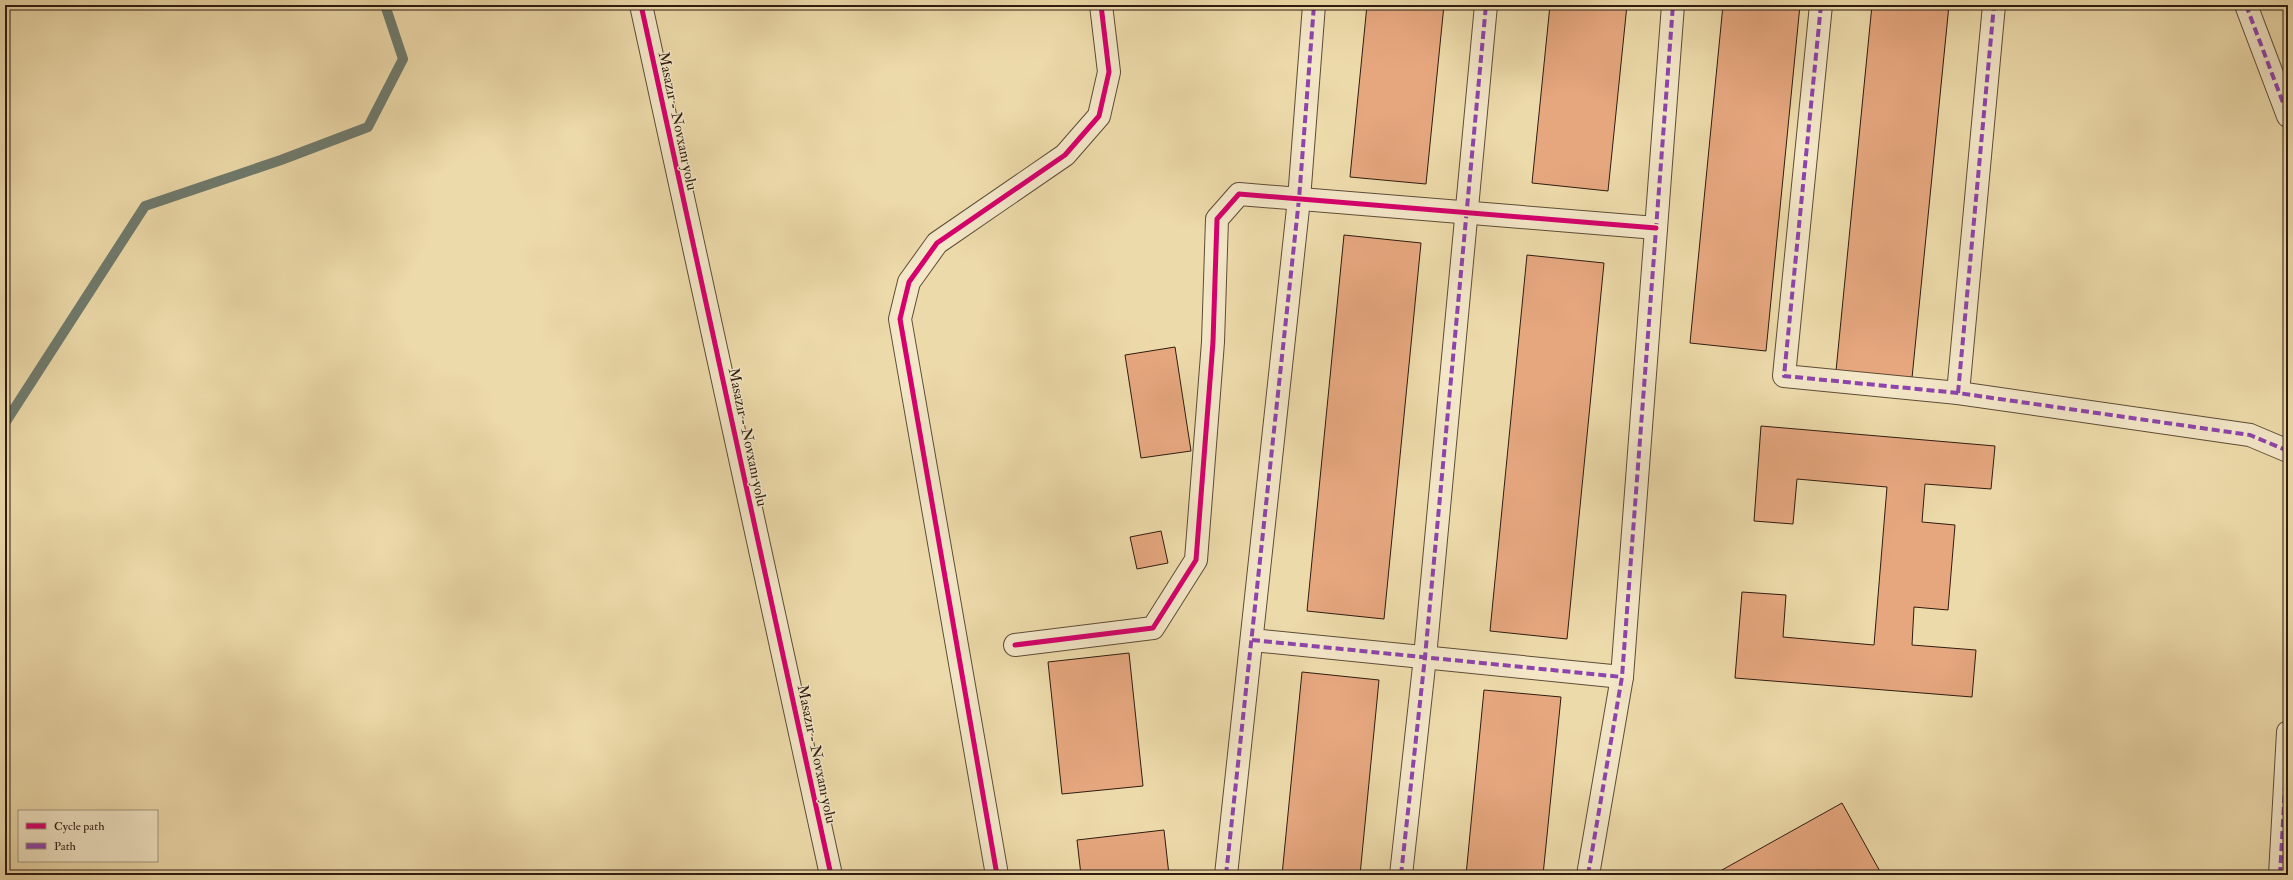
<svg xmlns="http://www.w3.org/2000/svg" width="2293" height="880" viewBox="0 0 2293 880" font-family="'IM FELL Double Pica',serif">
  <rect width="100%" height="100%" fill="#eddaaa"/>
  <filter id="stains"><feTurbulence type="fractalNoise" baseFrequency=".005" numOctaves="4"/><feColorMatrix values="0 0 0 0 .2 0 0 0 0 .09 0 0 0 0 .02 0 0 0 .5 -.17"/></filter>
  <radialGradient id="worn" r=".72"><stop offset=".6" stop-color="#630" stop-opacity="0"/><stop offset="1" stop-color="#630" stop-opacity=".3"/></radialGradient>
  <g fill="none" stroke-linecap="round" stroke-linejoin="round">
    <!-- stream -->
    <path stroke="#6f7b6e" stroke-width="10" d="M5 423 145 206 281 160 368 127 403 59 385 5"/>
  </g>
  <!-- building -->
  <g fill="#e6a77f" stroke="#2f1c10">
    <path d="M1367 5H1444L1426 184 1350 177Z"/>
    <path d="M1550 5H1627L1608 191 1532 183Z"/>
    <path d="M1723 5H1800L1766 351 1690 343Z"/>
    <path d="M1872 5H1949L1912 378 1836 371Z"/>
    <path d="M1344 235 1421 243 1384 619 1307 611Z"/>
    <path d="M1527 255 1604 263 1567 639 1490 631Z"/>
    <path d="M1175 347 1191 451 1141 458 1125 355Z"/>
    <path d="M1761 426 1995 446 1991 489 1925 484 1922 522 1955 525 1948 610 1914 607 1912 645 1976 650 1972 697 1735 678 1742 592 1786 595 1783 637 1874 645 1887 487 1797 479 1793 524 1754 521Z"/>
    <path d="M1161 531 1168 563 1137 569 1130 537Z"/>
    <path d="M1129 653 1143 786 1062 794 1048 662Z"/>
    <path d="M1302 672 1379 680 1360 875H1282Z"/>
    <path d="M1484 690 1561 697 1543 875H1466Z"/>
    <path d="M1842 803 1882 875H1713Z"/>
    <path d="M1164 830 1169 875H1081L1077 840Z"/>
  </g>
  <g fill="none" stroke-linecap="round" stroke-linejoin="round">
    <defs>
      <g id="minor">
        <path d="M641 5 831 875"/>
        <path d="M1821 5 1784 376 1958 393 2250 435 2288 451"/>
        <path d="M2246 5 2288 116"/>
        <path d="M1958 393 1994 5"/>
        <path d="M1252 640 1622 677"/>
        <path d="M1015 645 1153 628 1196 560 1213 342 1217 219 1239 194 1656 228"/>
        <path d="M997 875 900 319 909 282 937 243 1065 155 1099 116 1109 72 1101 5"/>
        <path d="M1226 875 1299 199 1314 5"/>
        <path d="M1401 875 1425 657 1486 5"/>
        <path d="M1588 875 1622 677 1673 5"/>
        <path d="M2280 875 2288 732"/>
      </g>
    </defs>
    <!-- minor casing -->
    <use href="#minor" stroke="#5e4c36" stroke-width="24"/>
    <!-- minor -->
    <use href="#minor" stroke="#f3e7c8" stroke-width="22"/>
    <!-- quiet -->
    <g stroke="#8e44ad" stroke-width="4" stroke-dasharray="8 4" stroke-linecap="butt">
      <path d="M1821 5 1784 376 1958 393 2250 435 2288 451"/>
      <path d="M2246 5 2288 116"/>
      <path d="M1958 393 1994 5"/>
      <path d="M1252 640 1622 677"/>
      <path d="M1226 875 1299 199 1314 5"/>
      <path d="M1401 875 1425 657 1486 5"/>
      <path d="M1588 875 1622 677 1673 5"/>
      <path d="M2280 875 2288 732"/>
    </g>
    <defs>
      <g id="cycleway">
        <path d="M641 5 831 875"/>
        <path d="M1015 645 1153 628 1196 560 1213 342 1217 219 1239 194 1656 228"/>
        <path d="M997 875 900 319 909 282 937 243 1065 155 1099 116 1109 72 1101 5"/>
      </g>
    </defs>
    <!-- cycleway casing -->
    <use href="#cycleway" stroke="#f3e7c8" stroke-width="8"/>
    <!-- cycleway -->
    <use href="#cycleway" stroke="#d6006c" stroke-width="5"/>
  </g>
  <g text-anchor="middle" stroke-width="3" stroke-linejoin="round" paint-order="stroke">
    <!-- street labels -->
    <g font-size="15" fill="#2f1c10" stroke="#f3e7c8">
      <text transform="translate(678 121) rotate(78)" y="5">Masazır - Novxanı yolu</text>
      <text transform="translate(748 437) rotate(78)" y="5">Masazır - Novxanı yolu</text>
      <text transform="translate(817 754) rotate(78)" y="5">Masazır - Novxanı yolu</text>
    </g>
  </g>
  <!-- margin -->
  <rect width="2293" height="880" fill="none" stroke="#eddaaa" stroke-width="20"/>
  <rect x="6" y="6" width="2281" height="868" fill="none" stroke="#2f1c10" stroke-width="2"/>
  <rect x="10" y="10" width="2273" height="860" fill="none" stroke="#2f1c10"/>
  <!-- legend -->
  <rect x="18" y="810" width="140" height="52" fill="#f3e7c8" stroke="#a5967e"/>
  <rect x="26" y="823" width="20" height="6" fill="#d6006c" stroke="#a5967e"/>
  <text x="54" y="830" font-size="12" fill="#2f1c10">Cycle path</text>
  <rect x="26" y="843" width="20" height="6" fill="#8e44ad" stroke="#a5967e"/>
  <text x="54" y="850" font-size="12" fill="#2f1c10">Path</text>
  <rect width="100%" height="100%" filter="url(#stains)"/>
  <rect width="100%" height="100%" fill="url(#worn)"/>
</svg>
